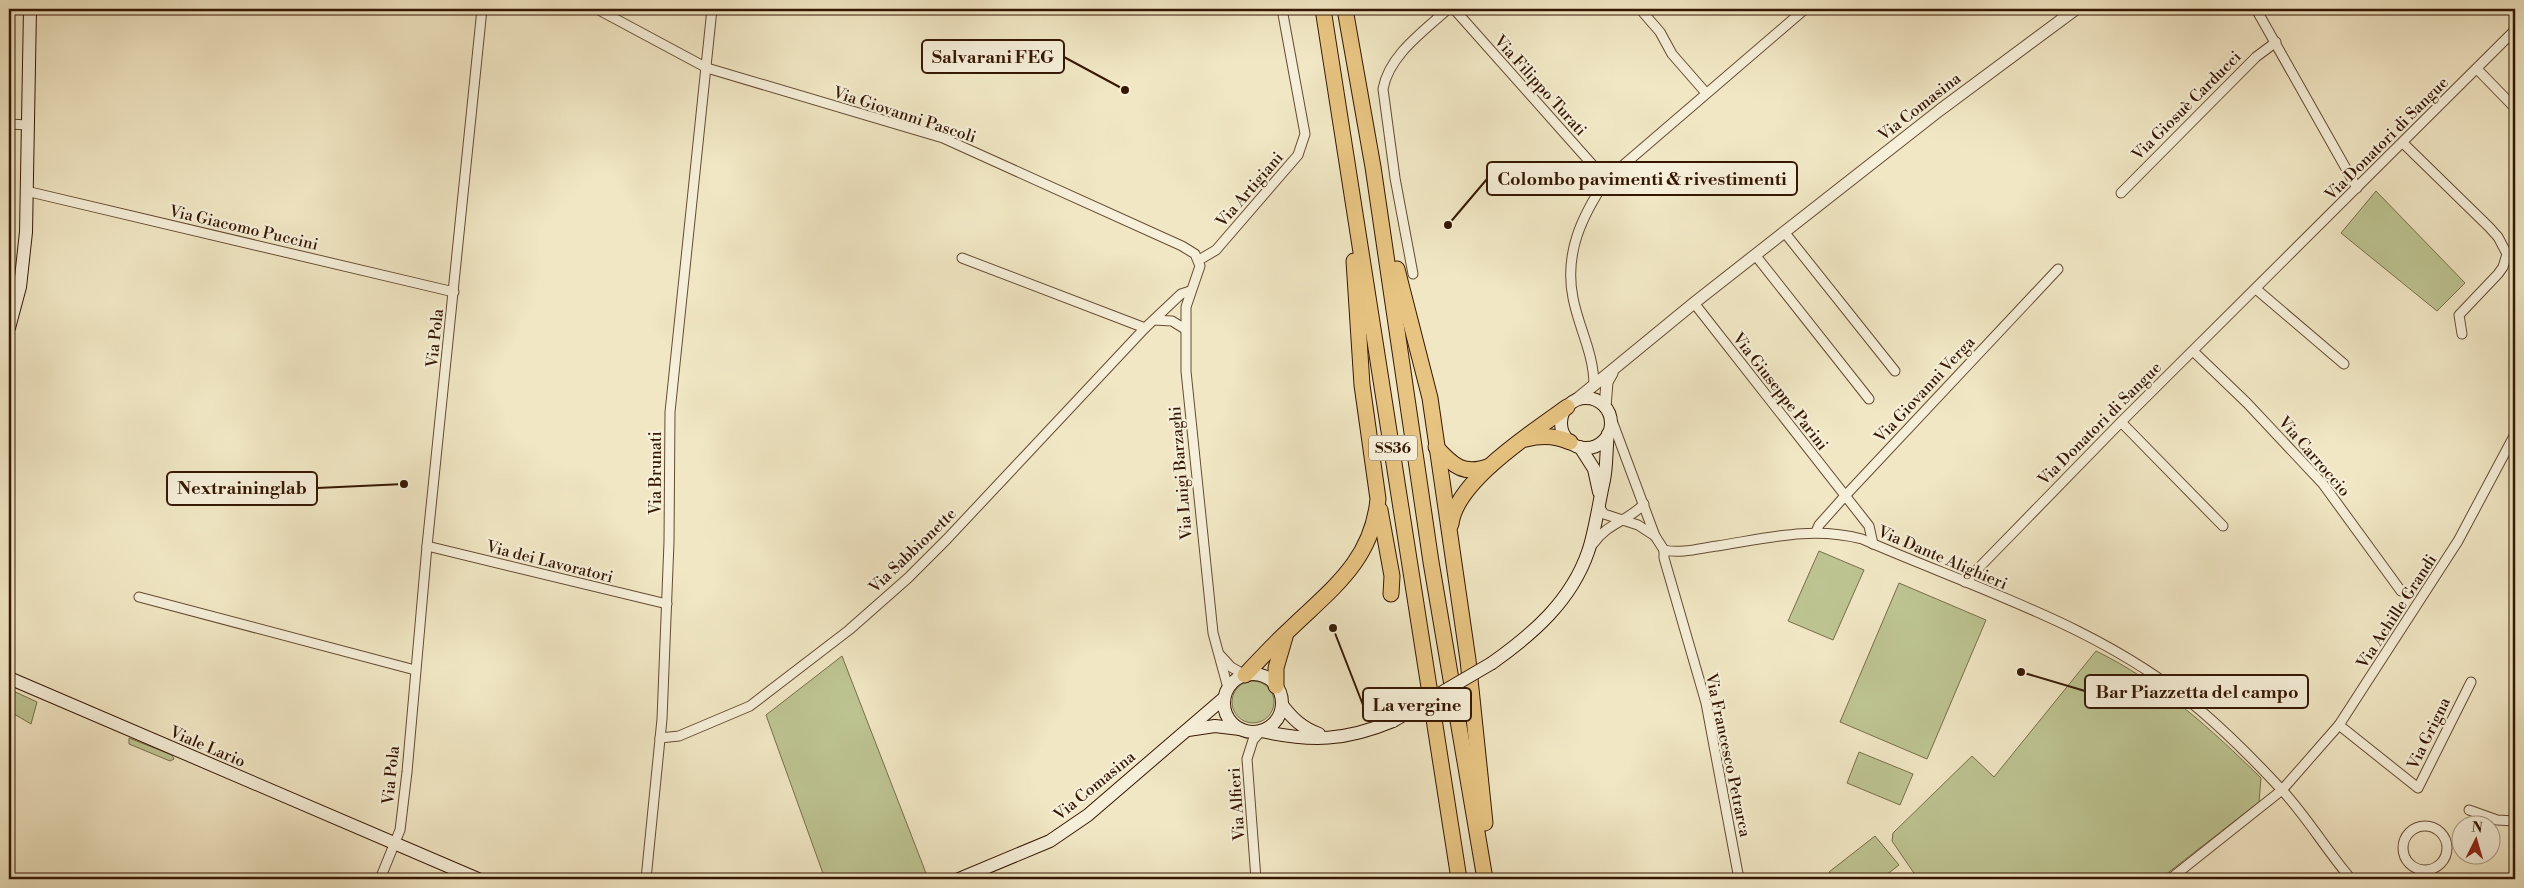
<svg xmlns="http://www.w3.org/2000/svg" width="2524" height="888" viewBox="0 0 2524 888" font-family="'Libre Bodoni',serif">
  <rect width="100%" height="100%" fill="#f1e7c4"/>
  <filter id="stains"><feTurbulence type="fractalNoise" baseFrequency=".004" numOctaves="4"/><feColorMatrix values="0 0 0 0 .2 0 0 0 0 .09 0 0 0 0 .02 0 0 0 .5 -.17"/></filter>
  <radialGradient id="worn" r=".72"><stop offset=".6" stop-color="#630" stop-opacity="0"/><stop offset="1" stop-color="#630" stop-opacity=".3"/></radialGradient>
  <!-- green -->
  <g fill="#bdc492" stroke="#796e4a">
    <path d="M2376 191 2465 283 2437 311 2341 233Z"/>
    <path d="M1819 551 1864 570 1833 640 1788 621Z"/>
    <path d="M1899 583 1986 620 1927 759 1840 722Z"/>
    <path d="M2096 651C2160 682 2211 729 2261 778L2259 802 2160 879H1918L1892 841 1893 833 1972 756 1994 777Z"/>
    <path d="M842 656 924 868 928 879H825L766 715Z"/>
    <circle cx="1253" cy="702" r="21"/>
    <path d="M9 689 37 702 31 724 9 711Z"/>
    <path d="M129 738 172 755 174 759 170 761 129 744Z"/>
    <path d="M1859 752 1913 774 1900 805 1847 783Z"/>
    <path d="M1875 836 1899 865 1881 879H1834L1829 872Z"/>
  </g>
  <g fill="none" stroke-linecap="round" stroke-linejoin="round">
    <defs>
      <g id="minor">
        <path d="M597 9 707 68 943 138 1182 246 1195 254 1200 266 1186 307V371L1213 633 1228 688"/>
        <path d="M1454 9 1606 180"/>
        <path d="M1640 9 1660 32 1672 54 1706 93"/>
        <path d="M2256 9 2357 188"/>
        <path d="M2477 69 2515 108"/>
        <path d="M9 124 28 125"/>
        <path d="M2403 143 2489 227 2498 237 2507 254 2503 267 2498 274 2459 315 2462 334"/>
        <path d="M26 191 454 292"/>
        <path d="M2121 193 2256 57 2276 42"/>
        <path d="M1785 233 1895 371"/>
        <path d="M1756 256 1869 399"/>
        <path d="M962 258 1145 328"/>
        <path d="M1199 260 1216 250 1298 155 1305 134 1282 9"/>
        <path d="M1413 274 1395 178 1383 89C1389 55 1424 31 1448 9"/>
        <path d="M2256 289 2344 364"/>
        <path d="M1694 303 1869 526 1873 544"/>
        <path d="M1154 320 1172 321 1185 329"/>
        <path d="M2193 351 2247 403 2323 484 2401 591"/>
        <path d="M1594 386C1594 353 1579 329 1573 298 1564 253 1582 216 1606 180L1805 9"/>
        <path d="M1611 418 1655 536 1664 550C1681 554 1701 548 1717 546 1768 538 1812 526 1862 539 1976 589 2104 627 2200 710 2228 734 2256 762 2281 789 2307 817 2327 851 2351 879"/>
        <path d="M2121 422 2223 526"/>
        <path d="M1598 505 1604 514 1638 525 1655 536"/>
        <path d="M1816 532 1819 525 1844 497 2058 269"/>
        <path d="M1593 544C1607 523 1627 522 1644 504"/>
        <path d="M427 546 667 604"/>
        <path d="M1664 550V558L1706 703 1739 879"/>
        <path d="M1965 582 2121 422 2515 30"/>
        <path d="M139 597 415 670"/>
        <path d="M1220 655 1231 667 1245 675"/>
        <path d="M2339 725 2418 788 2471 682"/>
        <path d="M660 738 679 736 750 706 849 630 908 578 947 539 1145 328 1181 294 1190 291"/>
        <path d="M2469 810 2497 820 2515 821"/>
        <circle cx="2425" cy="848" r="22"/>
        <path d="M380 879 400 830 407 772 427 546 482 9"/>
        <path d="M646 879 662 719 669 542 670 412 712 9"/>
        <path d="M1256 879 1247 759 1253 740 1261 731"/>
        <path d="M2170 879 2282 790 2339 725 2458 541 2515 434"/>
      </g>
      <g id="tertiary">
        <path d="M1577 399 1694 303 1940 110 2076 9"/>
        <path d="M1605 407 1607 382 1612 373"/>
      </g>
      <g id="secondary">
        <path d="M9 328 20 287 26 232 30 9"/>
        <circle cx="1586" cy="423" r="25"/>
        <path d="M1580 447 1594 469 1599 492"/>
        <path d="M1492 663C1533 634 1571 601 1588 552 1595 532 1599 502 1604 480 1607 465 1606 449 1608 434"/>
        <circle cx="1253" cy="703" r="29"/>
        <path d="M9 678 478 879"/>
        <path d="M1282 705C1293 719 1302 728 1319 734"/>
        <path d="M1188 730 1215 726 1240 729"/>
        <path d="M1261 731C1312 742 1345 741 1393 721"/>
        <path d="M959 879 1050 841 1088 815 1224 698"/>
      </g>
      <g id="trunk">
        <path d="M1323 9 1459 879"/>
        <path d="M1345 9 1373 167 1431 562 1485 879"/>
        <path d="M1397 269 1430 398 1468 660 1485 823"/>
        <path d="M1526 439C1541 435 1555 435 1570 442"/>
        <path d="M1436 447C1453 466 1464 476 1490 466"/>
        <path d="M1380 510 1392 576 1391 594"/>
        <path d="M1451 524C1456 481 1533 432 1567 407"/>
        <path d="M1245 675C1259 660 1273 645 1288 631 1330 590 1372 562 1378 499L1362 385 1354 261"/>
        <path d="M1276 686V668L1285 637"/>
      </g>
    </defs>
    <!-- minor casing -->
    <use href="#minor" stroke="#644b32" stroke-width="11"/>
    <!-- tertiary casing -->
    <use href="#tertiary" stroke="#644b32" stroke-width="13"/>
    <!-- secondary casing -->
    <use href="#secondary" stroke="#351702" stroke-width="14"/>
    <!-- trunk casing -->
    <use href="#trunk" stroke="#351702" stroke-width="17"/>
    <!-- minor -->
    <use href="#minor" stroke="#f6efd9" stroke-width="9"/>
    <!-- tertiary -->
    <use href="#tertiary" stroke="#f6efd9" stroke-width="11"/>
    <!-- secondary -->
    <use href="#secondary" stroke="#f6efd9" stroke-width="12"/>
    <!-- trunk -->
    <use href="#trunk" stroke="#e8c482" stroke-width="15"/>
    <defs>
      <path id="secondary-bridge" d="M1393 721 1492 663"/>
    </defs>
    <!-- secondary-bridge casing -->
    <use href="#secondary-bridge" stroke="#351702" stroke-width="14" stroke-linecap="butt"/>
    <!-- secondary-bridge -->
    <use href="#secondary-bridge" stroke="#f6efd9" stroke-width="12"/>
  </g>
  <g text-anchor="middle" stroke-width="4.5" stroke-linejoin="round" paint-order="stroke">
    <!-- shield labels -->
    <rect fill="#f6efd9" stroke="#6f5842" stroke-width="1" x="1369" y="435.5" width="48" height="25" rx="4"/>
    <g font-size="15" font-weight="bold" fill="#351702">
      <text x="1393" y="453">SS36</text>
    </g>
    <!-- street labels -->
    <g font-size="16" fill="#351702" stroke="#f6efd9">
      <text transform="translate(1541 85) rotate(48)" y="6">Via Filippo Turati</text>
      <text transform="translate(2186 105) rotate(-45)" y="6">Via Giosuè Carducci</text>
      <text transform="translate(1919 106) rotate(-38)" y="6">Via Comasina</text>
      <text transform="translate(905 114) rotate(18)" y="6">Via Giovanni Pascoli</text>
      <text transform="translate(2386 138) rotate(-45)" y="6">Via Donatori di Sangue</text>
      <text transform="translate(1249 189) rotate(-49)" y="6">Via Artigiani</text>
      <text transform="translate(244 227) rotate(13)" y="6">Via Giacomo Puccini</text>
      <text transform="translate(434 338) rotate(-84)" y="6">Via Pola</text>
      <text transform="translate(1924 389) rotate(-47)" y="6">Via Giovanni Verga</text>
      <text transform="translate(1781 391) rotate(52)" y="6">Via Giuseppe Parini</text>
      <text transform="translate(2099 423) rotate(-45)" y="6">Via Donatori di Sangue</text>
      <text transform="translate(2315 456) rotate(49)" y="6">Via Carroccio</text>
      <text transform="translate(655 473) rotate(-90)" y="6">Via Brunati</text>
      <text transform="translate(1180 473) rotate(-95)" y="6">Via Luigi Barzaghi</text>
      <text transform="translate(912 550) rotate(-44)" y="6">Via Sabbionette</text>
      <text transform="translate(1943 557) rotate(23)" y="6">Via Dante Alighieri</text>
      <text transform="translate(550 561) rotate(14)" y="6">Via dei Lavoratori</text>
      <text transform="translate(2396 611) rotate(-57)" y="6">Via Achille Grandi</text>
      <text transform="translate(2428 733) rotate(-64)" y="6">Via Grigna</text>
      <text transform="translate(208 746) rotate(23)" y="6">Viale Lario</text>
      <text transform="translate(1729 755) rotate(78)" y="6">Via Francesco Petrarca</text>
      <text transform="translate(390 775) rotate(-84)" y="6">Via Pola</text>
      <text transform="translate(1094 785) rotate(-39)" y="6">Via Comasina</text>
      <text transform="translate(1236 804) rotate(-94)" y="6">Via Alfieri</text>
    </g>
  </g>
  <!-- callouts -->
  <path fill="none" stroke="#351702" stroke-width="2" d="M1125 90L1064 57M1448 225L1487 179M404 484L317 488M2021 672L2085 691M1333 628L1363 705"/>
  <g fill="#351702" stroke="#f6efd9" stroke-width="2">
    <circle cx="1125" cy="90" r="5"/>
    <circle cx="1448" cy="225" r="5"/>
    <circle cx="404" cy="484" r="5"/>
    <circle cx="2021" cy="672" r="5"/>
    <circle cx="1333" cy="628" r="5"/>
  </g>
  <g fill="#f6efd9" stroke="#351702" stroke-width="2">
    <rect x="922" y="40" width="142" height="33" rx="5"/>
    <rect x="1487" y="162" width="310" height="33" rx="5"/>
    <rect x="167" y="472" width="150" height="33" rx="5"/>
    <rect x="2085" y="675" width="223" height="33" rx="5"/>
    <rect x="1363" y="688" width="108" height="33" rx="5"/>
  </g>
  <g font-size="18" text-anchor="middle" font-weight="bold" fill="#351702">
    <text x="993" y="63">Salvarani FEG</text>
    <text x="1642" y="185">Colombo pavimenti &amp; rivestimenti</text>
    <text x="242" y="494">Nextraininglab</text>
    <text x="2197" y="698">Bar Piazzetta del campo</text>
    <text x="1417" y="711">La vergine</text>
  </g>
  <!-- margin -->
  <rect width="2524" height="888" fill="none" stroke="#f1e7c4" stroke-width="30"/>
  <rect x="10" y="10" width="2504" height="868" fill="none" stroke="#351702" stroke-width="2.5"/>
  <rect x="15" y="15" width="2494" height="858" fill="none" stroke="#351702"/>
  <!-- north arrow -->
  <g transform="translate(2476 840) rotate(5)"><circle r="24" fill="#f6efd9" stroke="#a99983"/>
  <path d="M0-4L9 19L0 12L-9 19Z" fill="#8f2418"/>
  <text y="-8" font-size="14" font-weight="bold" text-anchor="middle" fill="#351702">N</text>
  </g>
  <rect width="100%" height="100%" filter="url(#stains)"/>
  <rect width="100%" height="100%" fill="url(#worn)"/>
</svg>
